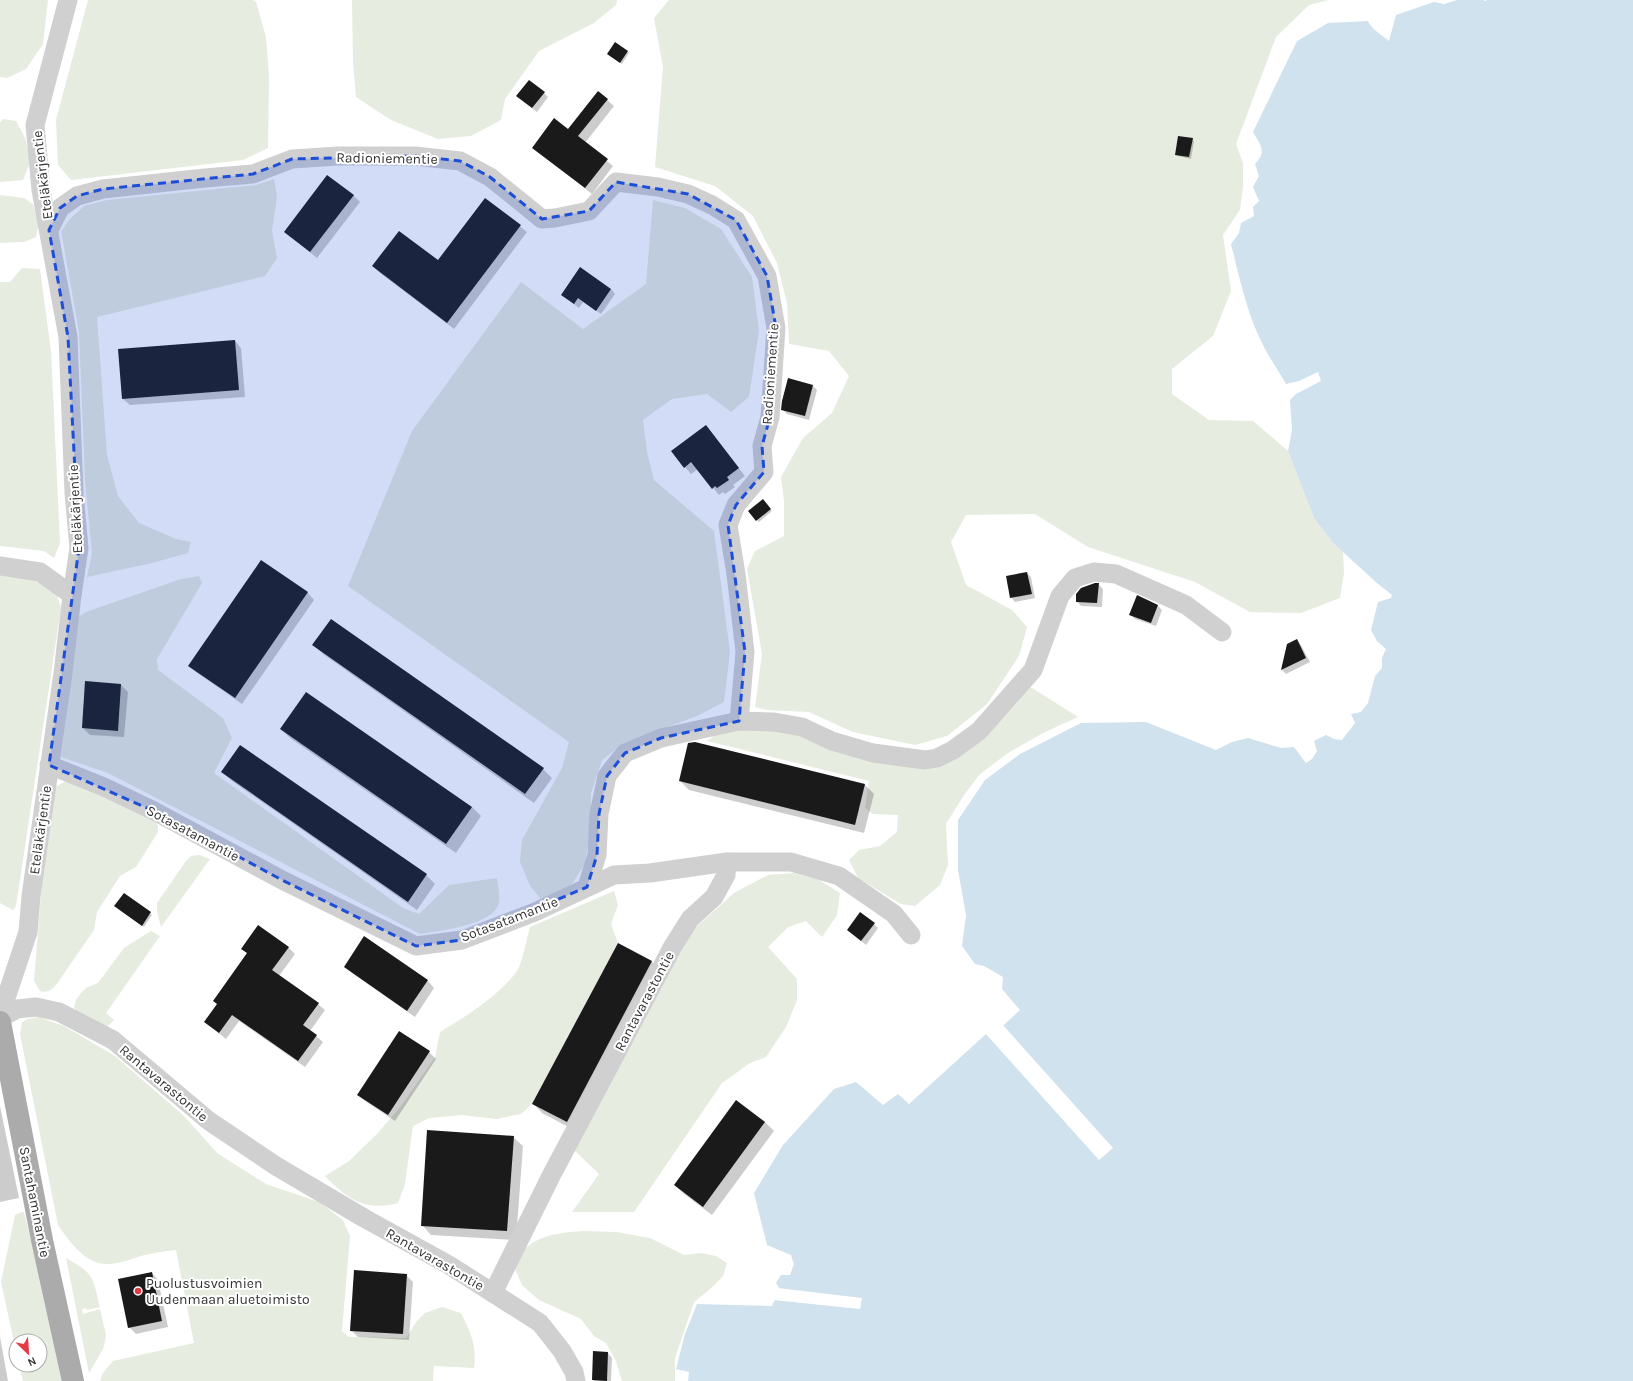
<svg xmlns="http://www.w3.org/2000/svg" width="1633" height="1381" viewBox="0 0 1633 1381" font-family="Karla,sans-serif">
  <rect width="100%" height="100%" fill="#fff"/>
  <!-- green -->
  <g fill="#e6ecdf">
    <path d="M0 0H48L43 44 26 69 7 78 0 77Z"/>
    <path d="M88 0H253L256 2 266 37 269 77 268 148 243 160 71 180 58 165 56 120Z"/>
    <path d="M352 0H617L616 5 594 23 539 51 505 99 501 120 471 136 438 139 391 120 356 97 353 62Z"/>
    <path d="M669 0H1329L1309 5 1276 37 1236 144 1243 163V187L1240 210 1223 235 1231 291 1213 336 1172 369V394L1209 420 1253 421 1288 451 1314 518 1333 543 1343 552 1344 573 1340 598 1301 613 1250 612 1195 582 1088 547 1035 514 966 515 951 542 966 585 1012 610 1027 627 1019 656 987 704 947 736 915 745 853 732 809 712 767 710 755 707 762 654 747 569 755 551 784 536V501L781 477 803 438 832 413 849 376 829 351 789 344 787 303 777 263 753 216 715 186 655 167 663 67 654 18Z"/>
    <path d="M3 119 16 121 25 138 31 160 23 180 0 182V123Z"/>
    <path d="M274 179 277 197 272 231 277 258 265 276 97 317 107 455 118 496 139 523 176 539 191 542 188 553 152 563 87 577 92 553 85 480 79 332 61 231 70 219 84 206 107 200 256 185Z"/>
    <path d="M0 195 24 198 33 204 39 223 36 237 24 242 0 243Z"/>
    <path d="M653 200 685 208 721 229 752 277 759 331 749 397 731 412 707 394 672 399 643 420 647 452 654 480 714 531 730 652 724 702 697 716 624 743 602 760 591 793V823L585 864 572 884 559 893 541 899 530 886 520 862 522 840 562 768 569 742 348 586 412 431 521 282 583 329 646 284Z"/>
    <path d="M22 268 40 269 51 351 60 543 54 558 44 551 0 546V282H10Z"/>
    <path d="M0 575 33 580 42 584 57 595 61 608 16 906 13 910 0 903Z"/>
    <path d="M199 576 202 583 157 659 158 670 223 718 232 738 214 773 403 908 419 914 449 885 497 878C498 885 500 895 499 902 496 925 438 931 420 934L108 773 61 757 78 617 86 612 181 579Z"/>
    <path d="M1029 686 1078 717 1043 733 1008 753 980 774 964 795 946 824 948 865 940 885 915 906 901 904 858 878 849 860 859 850 880 846 897 832 898 815 873 814 865 808 869 781 707 741 718 733 751 727 787 730 881 762 983 739 1016 704Z"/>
    <path d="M66 781 78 785 154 820 158 826V832L136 867 120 876 97 912 94 930 56 985C51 991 47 993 40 991L34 981 45 844 54 788Z"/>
    <path d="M199 855 210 859 161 927 157 911V903L186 861 191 856Z"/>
    <path d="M794 873 819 880 840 893 837 915 822 937 806 921 788 927 768 947 797 979V1000L786 1027 766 1057 750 1063 722 1083 634 1212H572L599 1174 574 1150 671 967 694 929 734 893 768 875Z"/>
    <path d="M614 891 618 905 611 924 618 943 532 1104 521 1114 496 1119 462 1115 429 1118 413 1126 405 1184 398 1203C366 1212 347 1199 325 1176L349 1161 377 1134 402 1105 435 1057 440 1032C465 1017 500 995 517 971 522 965 527 937 530 927Z"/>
    <path d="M151 931 160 936 106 1013 114 1020 107 1027 76 1012 74 1007 76 1000 81 993 86 988 98 983 124 948Z"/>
    <path d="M38 1017 64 1026 115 1056 184 1116 217 1153 266 1184 319 1202 343 1220 350 1236 342 1331 349 1337 406 1338 417 1321 425 1313 442 1307 461 1313C471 1333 477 1346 474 1368L434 1366 433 1381H100L102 1374 113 1361 194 1343 176 1250C167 1251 157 1252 149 1254 135 1257 121 1264 107 1264 85 1264 69 1241 58 1225L20 1034 22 1022 28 1019Z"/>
    <path d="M22 1212H24L65 1381H23L19 1365H40V1341H16V1351L1 1282 15 1215Z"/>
    <path d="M585 1231 616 1232 650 1238 684 1255 701 1253 716 1256 727 1263 723 1276 709 1290 694 1302 675 1358V1381H622L616 1361 606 1343 594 1336 581 1319 539 1300 522 1285 515 1269C518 1263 520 1253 525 1249 540 1234 565 1232 585 1231Z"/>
    <path d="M66 1258C95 1275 92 1275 100 1307L87 1310 86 1308 82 1309 83 1314 100 1309 106 1335 105 1341 103 1349 89 1373Z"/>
  </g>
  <!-- water -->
  <path fill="#cfe2ee" d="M1457 0H1484V1L1488 0H1633V1381H688L689 1372 676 1369 685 1334 697 1304 772 1306 780 1289 776 1283 781 1275H790L794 1264 791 1255 767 1245 754 1193 783 1145 834 1089 856 1082 883 1105 898 1094 909 1104 986 1034 990 1038 1020 1010 1002 989 1003 977 984 966 975 964 962 946 966 915 958 870V820L985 780 1020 754 1081 723 1146 722 1216 750 1232 742 1248 738 1281 748 1294 747 1306 763 1312 759 1317 751 1314 741 1326 735 1334 739 1342 740 1355 723 1351 714 1361 712 1368 703 1375 676 1382 668V658L1386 649 1377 641 1371 630 1378 602 1391 598 1392 595 1377 583 1333 543 1314 518 1288 451 1292 430 1290 400 1296 394 1321 381 1318 372 1299 381 1286 384C1279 371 1270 359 1264 347 1247 315 1240 279 1231 244L1239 233 1241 223 1254 216 1253 207 1259 201 1253 187 1259 176 1255 164C1267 151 1261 146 1253 132L1297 41 1328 23 1368 21C1372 30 1381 34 1389 41L1396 15 1434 2 1444 4Z"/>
  <!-- pier -->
  <g fill="#fff">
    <path d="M1002 1024 1113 1148 1099 1160 984 1032H987L990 1035Z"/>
    <path d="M778 1288 862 1298 860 1309 773 1300Z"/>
  </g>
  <!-- shadow -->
  <g fill="#0003">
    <path d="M628 52 629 53 622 64 610 56Z"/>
    <path d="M598 92 614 106 585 143 613 166 592 194 533 148 568 130Z"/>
    <path d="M544 93 548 97 537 112 522 100Z"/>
    <path d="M1192 139 1194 141 1191 159 1178 156 1176 154Z"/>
    <path d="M353 195 360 202 317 258 285 232Z"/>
    <path d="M485 199 527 232 454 329 380 273 373 266 438 262Z"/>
    <path d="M611 289 615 294 601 314 583 302 579 308 562 295Z"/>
    <path d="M235 341 241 348 245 397 130 405 123 399Z"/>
    <path d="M813 386 817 390 809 420 787 414 783 410Z"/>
    <path d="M706 426 745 476 733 485 735 487 725 494 723 492 719 495 698 469 691 474 685 467Z"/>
    <path d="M765 502 772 511 759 522 757 520Z"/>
    <path d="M261 561 308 593 314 600 242 704 196 672 189 666Z"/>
    <path d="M1027 573 1031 577 1035 598 1015 602 1011 597Z"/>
    <path d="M1098 584 1103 589 1102 607 1081 606 1077 601Z"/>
    <path d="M1158 606 1162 610 1156 626 1135 619 1131 615Z"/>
    <path d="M1297 640 1301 645 1310 662 1286 674 1282 670 1287 645Z"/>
    <path d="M314 645 543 769 552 778 534 803 323 654Z"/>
    <path d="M121 685 128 692 124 737 90 735 83 728Z"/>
    <path d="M281 729 472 807 481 816 456 853 290 738Z"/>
    <path d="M222 772 426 875 435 884 417 910 232 781Z"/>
    <path d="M680 781 865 785 874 794 864 833 689 790Z"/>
    <path d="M124 894 152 915 144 927 117 908Z"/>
    <path d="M874 924 878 928 866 945 848 930Z"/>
    <path d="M365 938 428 981 434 988 415 1017 352 973 345 967Z"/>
    <path d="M618 944 652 962 661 971 576 1131 542 1113 533 1103Z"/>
    <path d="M288 947 295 954 279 976 318 1004 325 1010 310 1031 323 1042 305 1067 239 1021 226 1039 205 1022 218 1004 248 954 243 949Z"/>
    <path d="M429 1052 436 1059 395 1121 365 1101 358 1095Z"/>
    <path d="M736 1101 765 1122 774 1131 712 1215 684 1194 675 1185Z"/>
    <path d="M0 1106 19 1198 0 1202Z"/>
    <path d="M513 1137 523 1146 516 1240 431 1235 422 1225Z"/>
    <path d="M152 1273 158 1280 168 1327 136 1334 129 1327Z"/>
    <path d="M406 1275 413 1282 409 1340 358 1337 351 1330Z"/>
    <path d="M0 1337 8 1381H0Z"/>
    <path d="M608 1353 612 1358 611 1381H594L593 1379Z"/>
  </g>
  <!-- building -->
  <g fill="#1a1a1a">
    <path d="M615 42 628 51 620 63 607 54Z"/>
    <path d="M529 80 545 92 532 108 516 96Z"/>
    <path d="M598 91 608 99 578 136 608 159 585 188 532 148 554 118 568 129Z"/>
    <path d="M1178 136 1193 138 1189 157 1175 155Z"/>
    <path d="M327 175 354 195 310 252 284 232Z"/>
    <path d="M485 198 521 225 447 323 372 266 399 231 438 260Z"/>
    <path d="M580 267 611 289 596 311 578 298 574 304 561 295Z"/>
    <path d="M235 340 239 390 122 399 118 349Z"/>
    <path d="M788 378 813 385 805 416 781 410 782 401Z"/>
    <path d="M706 425 739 468 727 477 729 480 717 488 715 486 712 489 691 462 684 468 671 451Z"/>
    <path d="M763 499 771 509 756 521 748 511Z"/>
    <path d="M261 560 308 592 235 698 188 666Z"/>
    <path d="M1027 572 1032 594 1010 598 1006 576Z"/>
    <path d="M1095 583H1099L1097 603 1076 602V594L1081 588Z"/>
    <path d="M1137 595 1158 605 1151 623 1129 615Z"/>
    <path d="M331 619 544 768 525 794 312 645Z"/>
    <path d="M1297 639 1306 658 1281 670 1287 644Z"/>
    <path d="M85 681 121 684 118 731 82 728Z"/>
    <path d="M306 692 472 807 446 844 280 729Z"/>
    <path d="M695 742 865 784 855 825 679 781 688 743Z"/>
    <path d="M240 745 427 874 408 902 221 772Z"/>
    <path d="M124 893 151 912 142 926 114 906Z"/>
    <path d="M860 912 875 923 861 941 847 930Z"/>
    <path d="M258 925 289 947 272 970 319 1003 303 1025 317 1035 298 1061 232 1015 219 1033 204 1022 217 1004 213 1001 247 953 241 949Z"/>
    <path d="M364 936 428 980 407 1011 344 967Z"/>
    <path d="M618 943 652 961 567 1122 532 1104Z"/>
    <path d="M399 1031 430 1051 388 1115 357 1095Z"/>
    <path d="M736 1100 765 1122 703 1207 674 1185Z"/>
    <path d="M427 1130 514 1136 507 1231 421 1226Z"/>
    <path d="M354 1270 407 1274 403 1334 350 1331Z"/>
    <path d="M152 1272 162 1321 128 1328 118 1279Z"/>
    <path d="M593 1351 608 1352 607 1381 592 1380Z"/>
  </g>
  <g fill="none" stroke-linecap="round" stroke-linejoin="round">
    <!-- minor -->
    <g stroke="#d0d0d0" stroke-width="19">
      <path d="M49 230 60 208 77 196 103 189 205 178 253 174 292 159 338 156H415L460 161 490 177 542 219 555 218 589 211 616 182 658 187 688 194 712 205 736 220 767 276 776 328 770 417 762 446 764 472 736 505 728 525 736 574 745 652 739 721"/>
      <path d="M0 566 40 572 72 595"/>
      <path d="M49 765 104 787 154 811 282 880 416 946 462 940 535 912 614 875 650 873 727 862H791L839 876 894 914 911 935"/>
      <path d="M587 887 597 855 599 814 607 776 625 753 661 738 739 721 774 722 802 727 832 741 873 753 925 760 937 758 953 750 979 731 1033 670 1060 596 1075 578 1094 572 1116 574 1186 605 1222 632"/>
      <path d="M0 1016 28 932 31 896 63 673 72 595 79 548 74 493 68 337 41 190 35 125 68 0"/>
      <path d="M0 1018 17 1009 36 1007 59 1012 113 1040 209 1121 276 1166 364 1218 449 1265 540 1323 562 1351 574 1372 576 1381"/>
      <path d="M493 1293 552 1174 673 946 690 919 714 897 726 875 727 862"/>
    </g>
    <!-- major -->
    <path stroke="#ababab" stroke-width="22" d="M0 1022 42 1240 73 1381"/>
  </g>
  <!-- marked area -->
  <path fill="#1d4ed8" fill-opacity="0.2" stroke="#1d4ed8" stroke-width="3" stroke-dasharray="8 5" stroke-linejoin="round" d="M415 156 460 161 490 177 542 219 589 211 616 182 688 194 736 220 767 276 776 328 770 417 762 446 764 472 736 505 728 525 745 652 739 721 661 738 625 753 607 776 599 814 597 855 587 887 462 940 416 946 282 880 154 811 49 765 79 548 68 337 49 230 60 208 77 196 103 189 253 174 292 159Z"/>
  <!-- markers -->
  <circle fill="#e63946" stroke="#fff" stroke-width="1.5" cx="138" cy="1291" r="4"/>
  <g text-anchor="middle" stroke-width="4" stroke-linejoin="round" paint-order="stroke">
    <!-- street labels -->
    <g font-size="14" fill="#333" stroke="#fff">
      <text transform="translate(387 158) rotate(1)" y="5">Radioniementie</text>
      <text transform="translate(42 175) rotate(-97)" y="5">Eteläkärjentie</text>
      <text transform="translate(770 374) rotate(-86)" y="5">Radioniementie</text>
      <text transform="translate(75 509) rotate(-93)" y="5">Eteläkärjentie</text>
      <text transform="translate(40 830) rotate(-82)" y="5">Eteläkärjentie</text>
      <text transform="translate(193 833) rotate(28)" y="5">Sotasatamantie</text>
      <text transform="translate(509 919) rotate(-21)" y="5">Sotasatamantie</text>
      <text transform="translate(644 1001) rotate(-62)" y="5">Rantavarastontie</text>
      <text transform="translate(164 1083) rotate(40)" y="5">Rantavarastontie</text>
      <text transform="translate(35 1202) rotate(79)" y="5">Santahaminantie</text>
      <text transform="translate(435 1259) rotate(30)" y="5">Rantavarastontie</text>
    </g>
    <!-- poi labels -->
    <g font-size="14" fill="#333" stroke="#fff" text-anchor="start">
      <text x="146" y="1288">Puolustusvoimien<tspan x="146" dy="16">Uudenmaan aluetoimisto</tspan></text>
    </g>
  </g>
  <!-- north arrow -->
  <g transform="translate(28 1353) rotate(155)"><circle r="19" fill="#ffffff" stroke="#adadad"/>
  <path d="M0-3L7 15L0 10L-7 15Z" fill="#e63946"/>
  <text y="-6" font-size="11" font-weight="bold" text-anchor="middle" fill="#333333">N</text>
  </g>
</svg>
